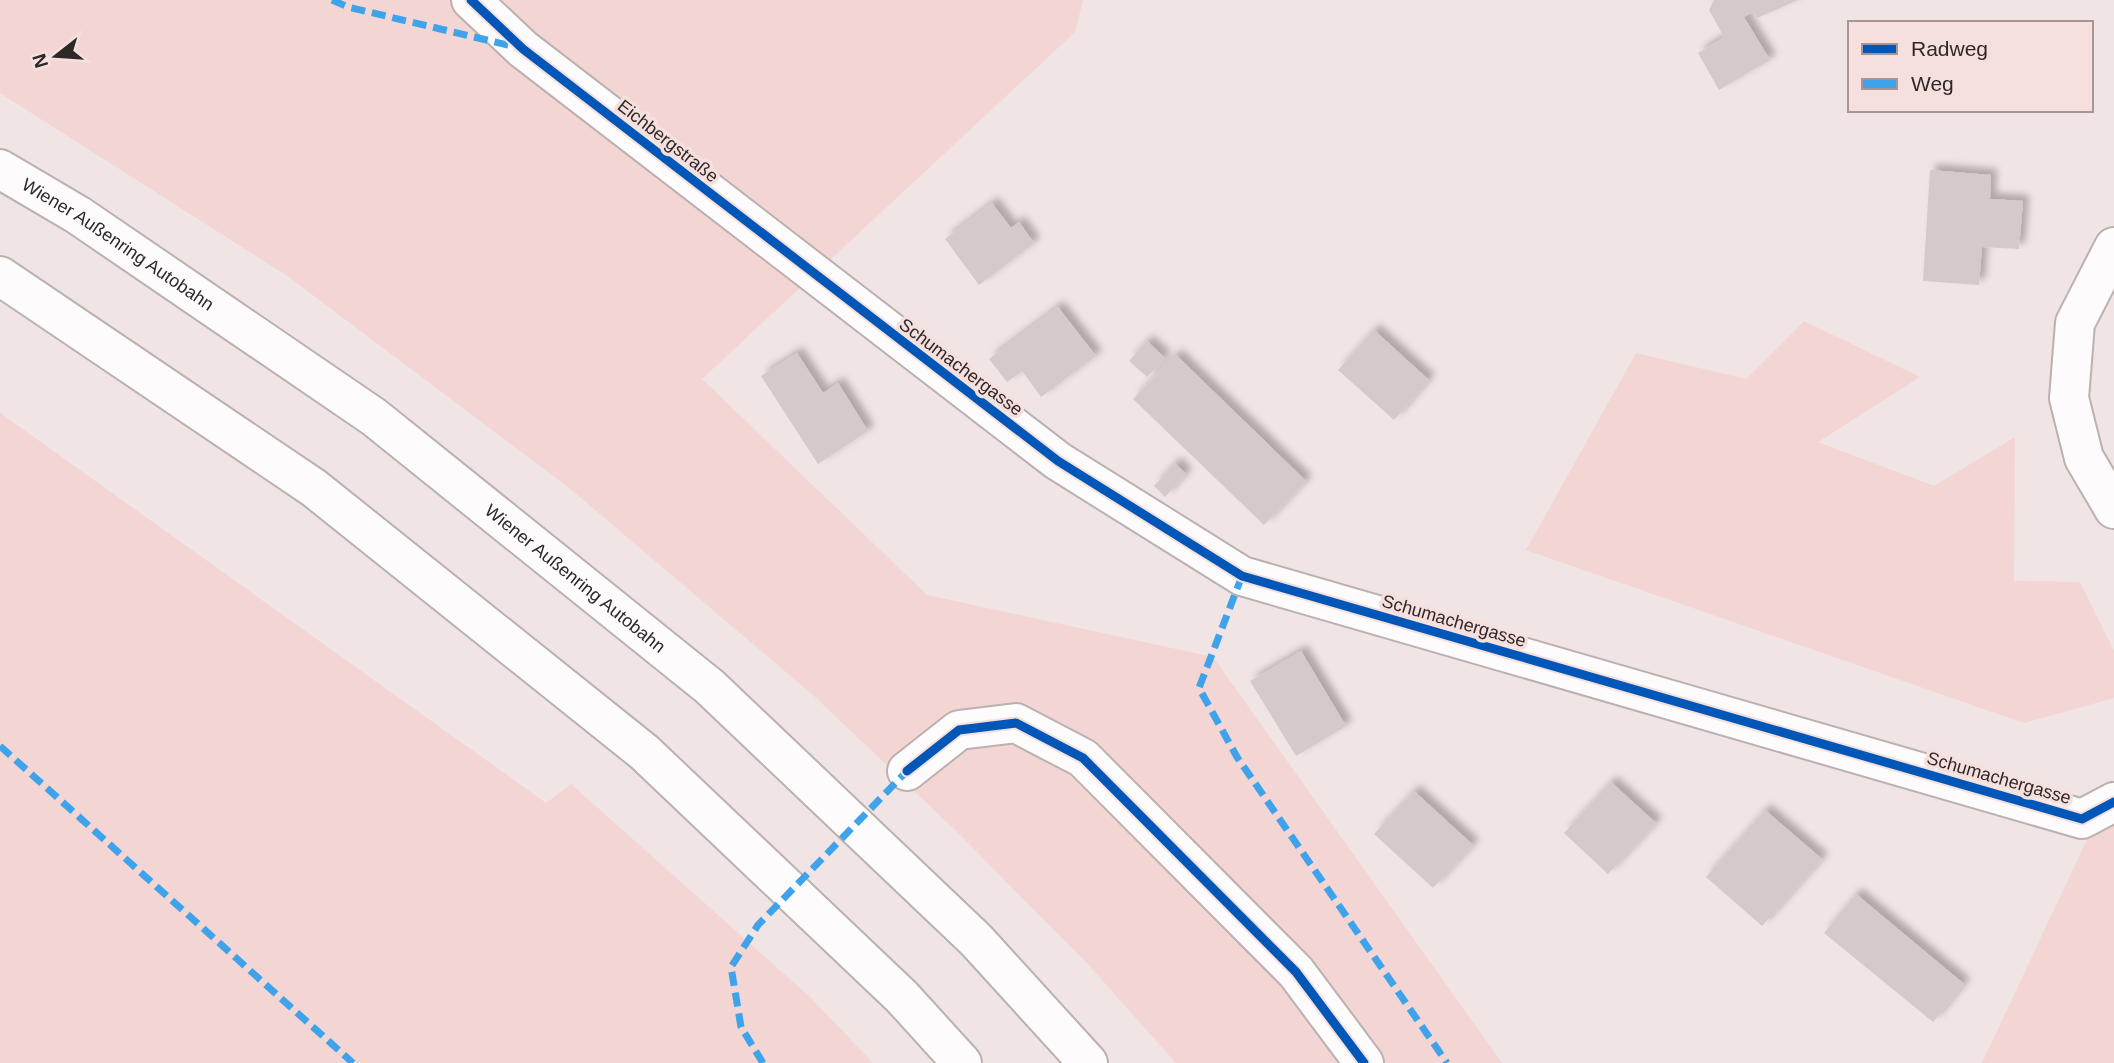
<svg xmlns="http://www.w3.org/2000/svg" width="2114" height="1063" viewBox="0 0 2114 1063" font-family="Helvetica,sans-serif">
  <defs>
    <filter id="shadow"><feDropShadow dx="6" dy="-6" stdDeviation="3.5" flood-color="#0004"/></filter>
  </defs>
  <rect width="100%" height="100%" fill="#f0e4e4"/>
  <!-- green -->
  <g fill="#f3d5d3">
    <path d="M0 0H1083L1075 32 702 379 927 595 1213 657 1502 1063H1176L1086 962 953 828 813 695 568 487 286 275 0 93Z"/>
    <path d="M1804 321 1920 377 1818 442 1934 486 2015 437 2014 581 2080 582 2114 651V698L2024 723 1526 550 1636 353 1746 379Z"/>
    <path d="M0 413 546 803 571 784 810 997 873 1063H0Z"/>
    <path d="M2114 822V1063H1982L2090 833Z"/>
  </g>
  <!-- building -->
  <g fill="#d4caca" filter="url(#shadow)">
    <path d="M1714 0H1798L1757 18 1753 12 1744 17 1770 60 1719 90 1698 53 1724 37 1709 10Z"/>
    <path d="M1930 170 1991 175 1990 199 2023 201 2019 249 1982 247 1979 285 1923 281Z"/>
    <path d="M992 203 1011 228 1019 222 1034 243 979 285 945 239Z"/>
    <path d="M1058 307 1096 356 1041 397 1022 371 1007 382 989 359Z"/>
    <path d="M1374 330 1429 380 1394 420 1338 370Z"/>
    <path d="M1147 341 1165 358 1147 377 1129 361Z"/>
    <path d="M797 353 823 393 838 383 868 431 818 464 761 376Z"/>
    <path d="M1176 355 1306 481 1264 525 1133 399Z"/>
    <path d="M1175 463 1186 474 1165 497 1154 486Z"/>
    <path d="M1301 651 1346 726 1296 756 1250 681Z"/>
    <path d="M1611 782 1656 823 1608 874 1564 833Z"/>
    <path d="M1414 791 1473 845 1433 888 1374 834Z"/>
    <path d="M1765 810 1822 859 1762 926 1706 877Z"/>
    <path d="M1856 894 1964 984 1933 1022 1824 933Z"/>
  </g>
  <g fill="none" stroke-linecap="round" stroke-linejoin="round">
    <defs>
      <g id="minor">
        <path d="M471 0 523 49 1058 461 1242 576 2082 819 2114 802"/>
        <path d="M2114 247 2075 323 2069 398 2084 458 2114 509"/>
        <path d="M907 771 959 730 1016 723 1083 758 1296 972 1364 1063"/>
      </g>
      <g id="highway">
        <path id="s1" d="M0 169 78 215 374 417 710 687 976 940 1088 1063"/>
        <path d="M0 276 314 488 644 752 902 997 962 1063"/>
      </g>
    </defs>
    <!-- minor casing -->
    <use href="#minor" stroke="#bab1b0" stroke-width="42"/>
    <!-- highway casing -->
    <use href="#highway" stroke="#bab1b0" stroke-width="42"/>
    <!-- minor -->
    <use href="#minor" stroke="#fdfbfb" stroke-width="38"/>
    <!-- highway -->
    <use href="#highway" stroke="#fdfbfb" stroke-width="38"/>
    <!-- quiet -->
    <g stroke="#3ea3eb" stroke-width="7" stroke-dasharray="14 7" stroke-linecap="butt">
      <path d="M332 0 348 7 516 47"/>
      <path d="M1242 576 1199 688 1237 757 1447 1063"/>
      <path d="M0 746 353 1063"/>
      <path d="M763 1063 741 1027 731 967 758 925 907 771"/>
    </g>
    <defs>
      <g id="cycleway">
        <path d="M471 0 523 49 1058 461 1242 576 2082 819 2114 802"/>
        <path d="M907 771 959 730 1016 723 1083 758 1296 972 1364 1063"/>
      </g>
    </defs>
    <!-- cycleway casing -->
    <use href="#cycleway" stroke="#f6e0de" stroke-width="13"/>
    <!-- cycleway -->
    <use href="#cycleway" stroke="#0057b8" stroke-width="9"/>
  </g>
  <g text-anchor="middle" stroke-width="7" stroke-linejoin="round" paint-order="stroke">
    <!-- street labels -->
    <g font-size="18" fill="#302828" stroke="#f6e0de">
      <text transform="translate(668 141) rotate(38)" y="6">Eichbergstraße</text>
      <text dy="6" stroke="none"><textPath href="#s1" startOffset="140">Wiener Außenring Autobahn</textPath></text>
      <text transform="translate(961 367) rotate(37)" y="6">Schumachergasse</text>
      <text dy="6" stroke="none"><textPath href="#s1" startOffset="707">Wiener Außenring Autobahn</textPath></text>
      <text transform="translate(1454 621) rotate(16)" y="6">Schumachergasse</text>
      <text transform="translate(1999 778) rotate(16)" y="6">Schumachergasse</text>
    </g>
  </g>
  <!-- legend -->
  <rect x="1848" y="21" width="245" height="91" fill="#f6e0de" stroke="#a79695" stroke-width="2"/>
  <rect x="1862" y="44" width="35" height="10" fill="#0057b8" stroke="#a79695" stroke-width="2"/>
  <text x="1911" y="56" font-size="21" fill="#302828">Radweg</text>
  <rect x="1862" y="79" width="35" height="10" fill="#3ea3eb" stroke="#a79695" stroke-width="2"/>
  <text x="1911" y="91" font-size="21" fill="#302828">Weg</text>
  <!-- north arrow -->
  <g transform="translate(56 56) rotate(253)" stroke="#f6e0de" stroke-width="5" paint-order="stroke">
  <path d="M0-5L12 26L0 18L-12 26Z" fill="#302828"/>
  <text y="-10" font-size="19" font-weight="bold" text-anchor="middle" fill="#302828">N</text>
  </g>
</svg>
